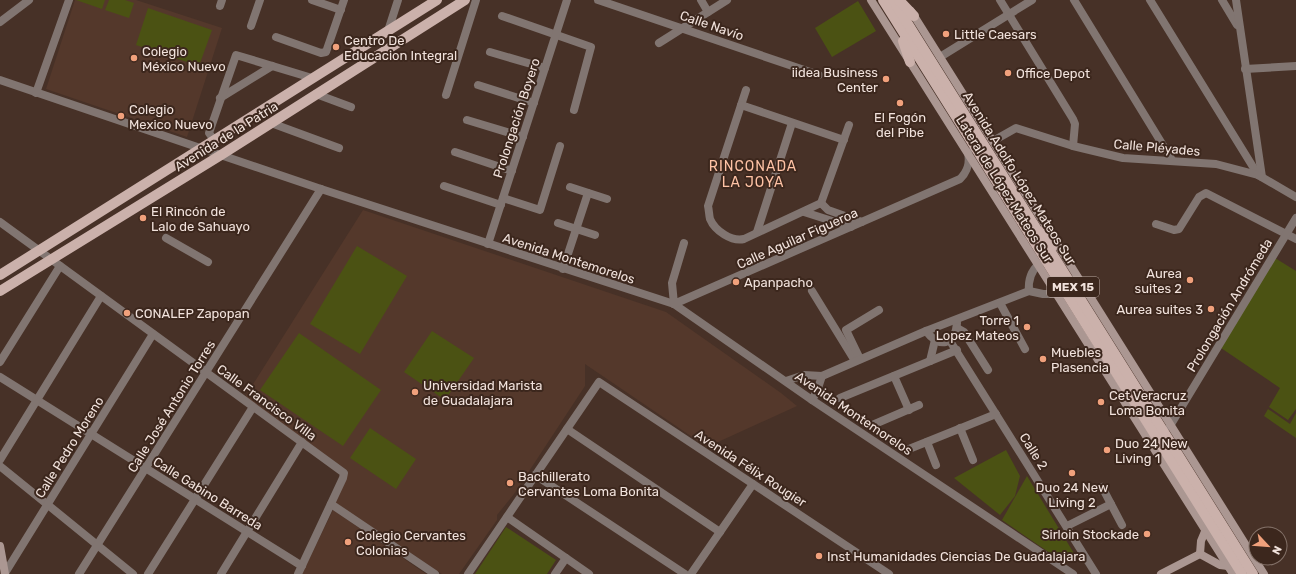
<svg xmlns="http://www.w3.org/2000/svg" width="1296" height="574" viewBox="0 0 1296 574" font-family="Rubik,sans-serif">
  <rect width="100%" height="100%" fill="#473127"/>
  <!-- built -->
  <g fill="#54382b">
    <path d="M75 0H136L222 28 187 137 46 89Z"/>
    <path d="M363 210 666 312 781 393 797 406 707 447 585 364V386L514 494 497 515V520L459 574H442L333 501 348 471 245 397Z"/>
    <path d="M333 510 426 574H302Z"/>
  </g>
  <!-- green -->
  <g fill="#4b5213">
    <path d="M76 0H105L102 9Z"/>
    <path d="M109 0H125L134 3 129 18 105 10Z"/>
    <path d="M858 1 876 31 832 57 815 28Z"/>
    <path d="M148 8 212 30 199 66 136 45Z"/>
    <path d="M357 246 407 276 360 354 310 324Z"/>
    <path d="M1275 258 1296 271V409L1288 420 1269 407 1280 388 1221 348Z"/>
    <path d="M432 331 474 358 445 400 404 372Z"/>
    <path d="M299 333 381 390 343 446 260 390Z"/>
    <path d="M1268 409 1290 424 1296 413V438L1264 416Z"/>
    <path d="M370 428 416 459 396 489 350 458Z"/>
    <path d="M1006 450 1020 476 1015 496 1000 515 954 478Z"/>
    <path d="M1027 476 1075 555 1066 564 1002 520Z"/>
    <path d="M506 527 556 560 547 574H475Z"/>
  </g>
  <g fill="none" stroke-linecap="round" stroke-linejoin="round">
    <!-- street -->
    <g stroke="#817571" stroke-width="8">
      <path d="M312 0 341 10"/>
      <path d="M598 0 819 75"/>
      <path d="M701 0 708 12"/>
      <path d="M1000 0 1073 119 1075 124 1073 146"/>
      <path d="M1074 0 1172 160"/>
      <path d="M1150 0 1258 175"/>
      <path d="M1222 0 1237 25"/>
      <path d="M1236 0 1262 177"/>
      <path d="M220 6 222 0"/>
      <path d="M502 16 591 47 574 110"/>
      <path d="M0 22 29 0"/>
      <path d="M251 26 260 0"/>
      <path d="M388 31 398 0"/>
      <path d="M276 37 321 53 326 52 344 0"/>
      <path d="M659 43 727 0"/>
      <path d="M490 52 545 68"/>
      <path d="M940 57 1032 0"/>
      <path d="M1245 69 1296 66"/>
      <path d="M0 80 321 189 674 304 812 400 1073 574"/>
      <path d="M478 85 534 103"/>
      <path d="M746 90 708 206C709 210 709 215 710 219 715 231 732 242 744 239L821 203 849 125"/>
      <path d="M36 93 69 0"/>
      <path d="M316 94 351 107"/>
      <path d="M446 95 476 0"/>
      <path d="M220 98 272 66"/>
      <path d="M741 105 844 140"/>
      <path d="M467 120 523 137"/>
      <path d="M271 123 339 148"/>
      <path d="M214 140 209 133 236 55 312 78"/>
      <path d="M993 141 1016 128 1073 146 1123 158 1216 164 1258 175 1296 197"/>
      <path d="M455 152 512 171"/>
      <path d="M444 186 501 205"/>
      <path d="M570 187 607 199"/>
      <path d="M503 198 540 210 560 146"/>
      <path d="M821 203 828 210 862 222"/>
      <path d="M804 212 851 227"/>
      <path d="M0 222 344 473 343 478 298 574"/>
      <path d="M558 223 595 235"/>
      <path d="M1156 224 1174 230 1179 229 1199 197 1206 193 1296 239"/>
      <path d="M757 232 792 123"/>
      <path d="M166 238 208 262"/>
      <path d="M684 243 672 283 674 304 960 179C968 171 970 163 968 152"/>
      <path d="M488 244 567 0"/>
      <path d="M563 269 588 193"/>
      <path d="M812 291 855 361"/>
      <path d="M1029 291C1028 280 1031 271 1039 264"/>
      <path d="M1000 303 1025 349"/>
      <path d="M957 328 964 332 988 370"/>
      <path d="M926 331C939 348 955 346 957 323"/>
      <path d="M950 341 1096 574"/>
      <path d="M860 359 846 330 879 310"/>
      <path d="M930 361 935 340"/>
      <path d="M0 362 60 266"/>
      <path d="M894 376 909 410"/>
      <path d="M0 377 302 566"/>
      <path d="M786 381 804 375 822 376 926 331 1029 291 1043 294H1057"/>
      <path d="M840 398 957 350"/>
      <path d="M812 400 817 391 822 376"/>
      <path d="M870 426 919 405"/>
      <path d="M1170 426 1296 218"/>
      <path d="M960 428 973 460"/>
      <path d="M567 429 720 532"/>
      <path d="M927 442 936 465"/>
      <path d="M909 449 996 414"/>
      <path d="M0 460 101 296"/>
      <path d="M0 466 133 574"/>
      <path d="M535 475 685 574"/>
      <path d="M1102 487 1122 525"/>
      <path d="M331 504 435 574"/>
      <path d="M507 517 589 574"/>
      <path d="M1067 526 1111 504"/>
      <path d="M5 573 153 334"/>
      <path d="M79 574 321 189"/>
      <path d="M148 574 253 407"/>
      <path d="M221 574 302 442"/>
      <path d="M468 574 599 382 889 574"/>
      <path d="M555 574 566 558"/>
      <path d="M691 574 753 484"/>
    </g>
    <!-- secondary -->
    <g stroke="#ab9792" stroke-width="8">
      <path d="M871 0 1233 574"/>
      <path d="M911 11 1264 574"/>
      <path d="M0 546 5 574"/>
      <path d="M1200 554 1220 565 1228 566"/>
      <path d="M1200 554 1201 541 1206 529"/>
      <path d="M1161 574 1200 554"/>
    </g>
    <!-- primary -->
    <g stroke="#cbb1ab" stroke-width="10">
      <path d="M883 0 1242 574"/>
      <path d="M893 0 1253 574"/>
      <path d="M899 0 914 16"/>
      <path d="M903 41 910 62"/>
      <path d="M1046 228 1052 247"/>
      <path d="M0 275 437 0"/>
      <path d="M0 291 221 155 465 0"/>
    </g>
  </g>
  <!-- markers -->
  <g fill="#f1a17c" stroke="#3c271d" stroke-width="1.5">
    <circle cx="946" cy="34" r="4"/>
    <circle cx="336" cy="47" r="4"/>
    <circle cx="134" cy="58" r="4"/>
    <circle cx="1008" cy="73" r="4"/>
    <circle cx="886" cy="79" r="4"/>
    <circle cx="900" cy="103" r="4"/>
    <circle cx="121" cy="116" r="4"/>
    <circle cx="143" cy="218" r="4"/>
    <circle cx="1190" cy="280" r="4"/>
    <circle cx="736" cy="282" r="4"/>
    <circle cx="1211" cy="309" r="4"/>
    <circle cx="127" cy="313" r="4"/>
    <circle cx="1027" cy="327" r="4"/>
    <circle cx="1043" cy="359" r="4"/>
    <circle cx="415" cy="392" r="4"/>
    <circle cx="1101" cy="402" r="4"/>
    <circle cx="1107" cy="450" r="4"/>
    <circle cx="1072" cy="473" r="4"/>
    <circle cx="510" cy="483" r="4"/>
    <circle cx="1147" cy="534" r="4"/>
    <circle cx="348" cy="542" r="4"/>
    <circle cx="819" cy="556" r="4"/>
  </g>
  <g text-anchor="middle" stroke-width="4" stroke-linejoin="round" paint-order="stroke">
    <!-- shield labels -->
    <rect fill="#3c271d" stroke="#bbaaa3" stroke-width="1" x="1047" y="277" width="52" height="20" rx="3"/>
    <g font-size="12" font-weight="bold" fill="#f1e2dc">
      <text x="1073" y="291">MEX 15</text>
    </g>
    <!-- street labels -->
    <g font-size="13" fill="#f1e2dc" stroke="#3c271d">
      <text transform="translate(712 25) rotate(19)" y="5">Calle Navío</text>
      <text transform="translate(516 118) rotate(-72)" y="5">Prolongación Boyero</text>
      <text transform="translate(226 136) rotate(-32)" y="5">Avenida de la Patria</text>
      <text transform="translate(1157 147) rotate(5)" y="5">Calle Pléyades</text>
      <text transform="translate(1020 178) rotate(58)" y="5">Avenida Adolfo López Mateos Sur</text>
      <text transform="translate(1005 189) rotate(58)" y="5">Lateral de López Mateos Sur</text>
      <text transform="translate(797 238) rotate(-24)" y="5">Calle Aguilar Figueroa</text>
      <text transform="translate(569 258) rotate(18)" y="5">Avenida Montemorelos</text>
      <text transform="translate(1229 305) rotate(-59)" y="5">Prolongación Andrómeda</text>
      <text transform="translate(267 402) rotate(36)" y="5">Calle Francisco Villa</text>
      <text transform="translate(171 406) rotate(-58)" y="5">Calle José Antonio Torres</text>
      <text transform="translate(854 413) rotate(34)" y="5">Avenida Montemorelos</text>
      <text transform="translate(69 447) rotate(-58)" y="5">Calle Pedro Moreno</text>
      <text transform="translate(1034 451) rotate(58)" y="5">Calle 2</text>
      <text transform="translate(751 468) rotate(33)" y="5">Avenida Félix Rougier</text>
      <text transform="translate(208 493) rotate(32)" y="5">Calle Gabino Barreda</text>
    </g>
    <!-- poi labels -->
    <g font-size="13" fill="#f1e2dc" stroke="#3c271d" text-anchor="start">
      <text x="954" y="39">Little Caesars</text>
      <text x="344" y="45">Centro De<tspan x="344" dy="15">Educacion Integral</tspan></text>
      <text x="142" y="56">Colegio<tspan x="142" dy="15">México Nuevo</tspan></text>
      <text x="878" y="77" text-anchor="end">iidea Business<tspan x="878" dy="15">Center</tspan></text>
      <text x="1016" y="78">Office Depot</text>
      <text x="129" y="114">Colegio<tspan x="129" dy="15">Mexico Nuevo</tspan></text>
      <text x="900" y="122" text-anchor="middle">El Fogón<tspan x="900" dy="15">del Pibe</tspan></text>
      <text x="151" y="216">El Rincón de<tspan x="151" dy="15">Lalo de Sahuayo</tspan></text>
      <text x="1182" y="278" text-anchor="end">Aurea<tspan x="1182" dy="15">suites 2</tspan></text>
      <text x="744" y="287">Apanpacho</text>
      <text x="1203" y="314" text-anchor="end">Aurea suites 3</text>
      <text x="135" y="318">CONALEP Zapopan</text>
      <text x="1019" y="325" text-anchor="end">Torre 1<tspan x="1019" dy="15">Lopez Mateos</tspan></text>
      <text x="1051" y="357">Muebles<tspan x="1051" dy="15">Plasencia</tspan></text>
      <text x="423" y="390">Universidad Marista<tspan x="423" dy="15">de Guadalajara</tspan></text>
      <text x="1109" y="400">Cet Veracruz<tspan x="1109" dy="15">Loma Bonita</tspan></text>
      <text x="1115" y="448">Duo 24 New<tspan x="1115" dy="15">Living 1</tspan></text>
      <text x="518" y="481">Bachillerato<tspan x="518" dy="15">Cervantes Loma Bonita</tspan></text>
      <text x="1072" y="492" text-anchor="middle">Duo 24 New<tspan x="1072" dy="15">Living 2</tspan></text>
      <text x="1139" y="539" text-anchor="end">Sirloin Stockade</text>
      <text x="356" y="540">Colegio Cervantes<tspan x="356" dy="15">Colonias</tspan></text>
      <text x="827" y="561">Inst Humanidades Ciencias De Guadalajara</text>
    </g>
    <!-- neighbourhood labels -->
    <g font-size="14" letter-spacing="1" fill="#fec2a5" stroke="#3c271d">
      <text x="753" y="171">RINCONADA<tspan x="753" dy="16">LA JOYA</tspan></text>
    </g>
  </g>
  <!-- north arrow -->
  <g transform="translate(1268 546) rotate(116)"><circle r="19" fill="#3c271d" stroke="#847269"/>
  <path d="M0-3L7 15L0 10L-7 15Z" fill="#f1a17c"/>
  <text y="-6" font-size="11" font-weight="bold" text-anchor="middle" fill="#f1e2dc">N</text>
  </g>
</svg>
